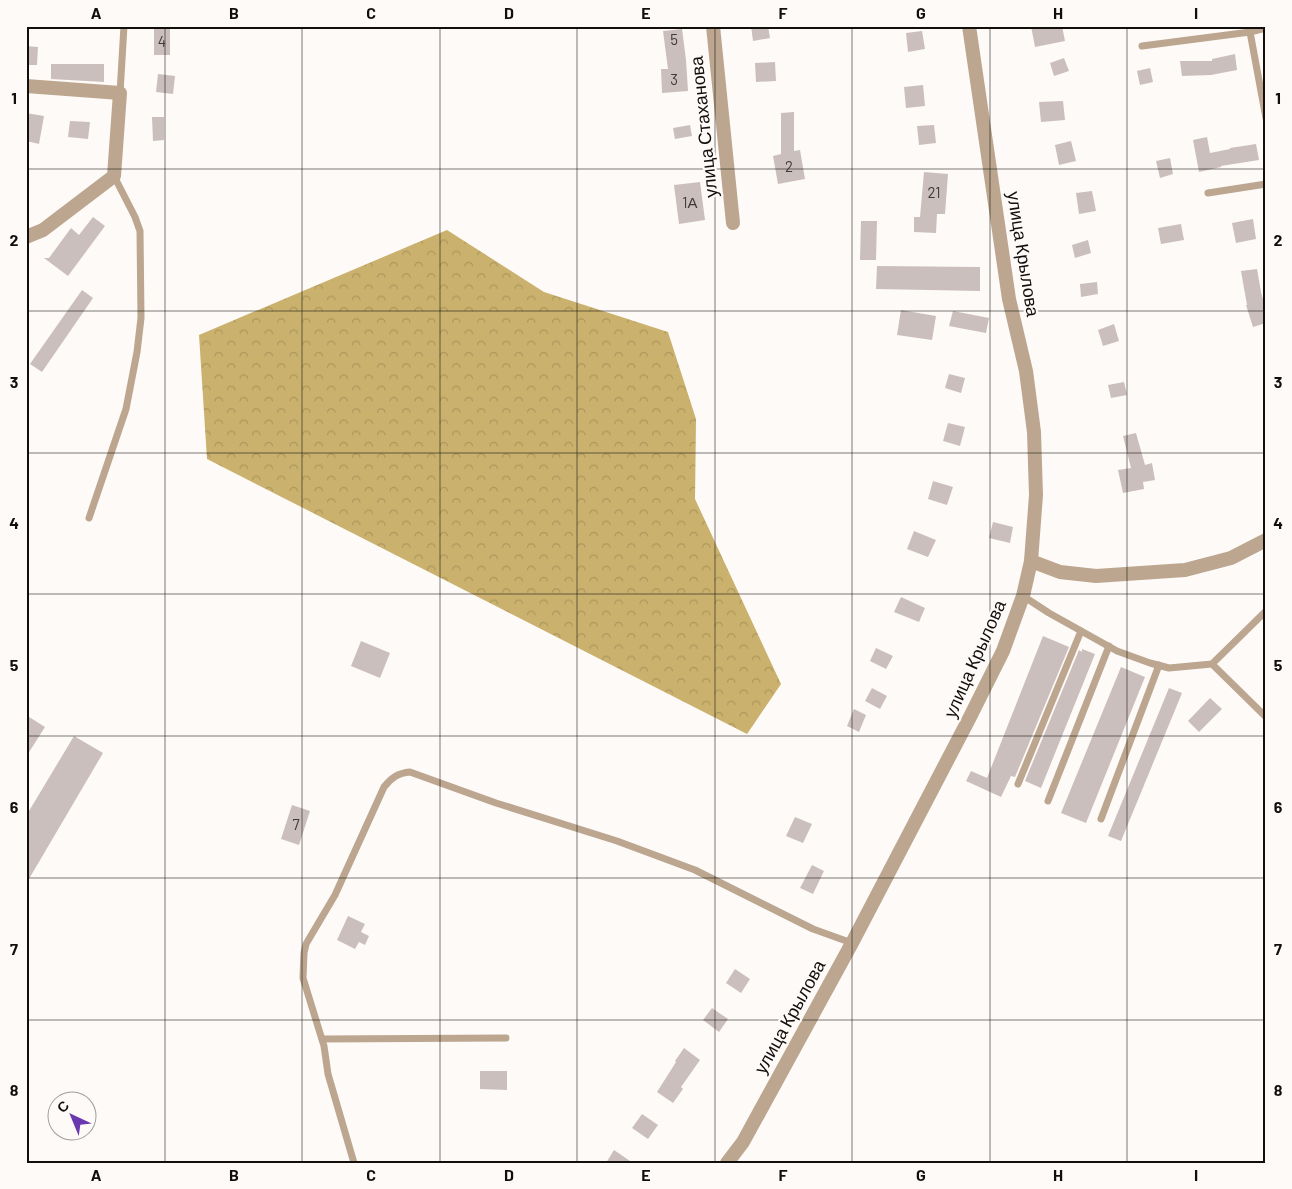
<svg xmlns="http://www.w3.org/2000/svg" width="1292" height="1189" viewBox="0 0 1292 1189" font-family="Barlow,sans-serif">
  <defs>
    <pattern id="forest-crowns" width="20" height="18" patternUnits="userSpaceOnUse" patternTransform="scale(1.25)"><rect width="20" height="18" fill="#cab16d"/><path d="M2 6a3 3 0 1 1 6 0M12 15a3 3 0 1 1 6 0" fill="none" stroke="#ac975d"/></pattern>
  </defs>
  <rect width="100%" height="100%" fill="#fefaf8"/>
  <!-- forest -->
  <path fill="url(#forest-crowns)" d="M447 230 544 292 668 332 696 419 695 499 781 684 747 734 207 459 199 335Z"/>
  <!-- building -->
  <g fill="#cbbfbd">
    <path d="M751 26H768L770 38 753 41Z"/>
    <path d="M1031 26H1062L1065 41 1035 47Z"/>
    <rect x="154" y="29" width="16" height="26"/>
    <path d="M682 29 686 60 688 91 662 93 661 69H668L663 31Z"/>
    <path d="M922 31 925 49 908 52 906 33Z"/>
    <path d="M26 46 38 47 37 65H26Z"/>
    <path d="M1235 54 1237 70 1211 75 1182 76 1180 61H1212V59Z"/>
    <path d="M1064 58 1069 71 1054 76 1050 63Z"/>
    <path d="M775 62 776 81 756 82 755 63Z"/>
    <path d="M51 64H104V82L51 79Z"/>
    <path d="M1150 68 1153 82 1140 85 1137 71Z"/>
    <path d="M158 74 175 76 173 94 156 92Z"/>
    <path d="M923 85 925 106 906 108 904 87Z"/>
    <path d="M1063 101 1065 120 1041 122 1039 102Z"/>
    <path d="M794 112V151L800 150 805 179 778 184 773 156 781 154V113Z"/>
    <path d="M26 113 44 116 39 144 26 141Z"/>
    <path d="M152 117H164V140L153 141Z"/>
    <path d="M70 121 90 122 88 139 68 137Z"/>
    <path d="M690 125 692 136 675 139 673 128Z"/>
    <path d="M934 125 936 143 919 145 917 126Z"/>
    <path d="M1207 137 1210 153 1230 149V148L1256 144 1259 160 1221 166V167L1199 172 1193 140Z"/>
    <path d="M1071 141 1076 161 1059 165 1055 145Z"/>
    <path d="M1170 158 1173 174 1160 178 1156 161Z"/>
    <path d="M924 172 948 174 945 214H937L936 233 914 232V217H920Z"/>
    <path d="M700 182 705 220 679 224 674 185Z"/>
    <path d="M1092 191 1096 211 1079 214 1076 193Z"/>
    <path d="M93 217 105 226 68 276 44 258H49L71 228 79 235Z"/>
    <path d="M1253 219 1256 239 1236 243 1232 223Z"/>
    <path d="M861 221H877L876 260H860Z"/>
    <path d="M1181 224 1184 240 1161 244 1158 228Z"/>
    <path d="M1088 240 1091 253 1075 258 1072 245Z"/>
    <path d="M877 266 980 267V291L876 289Z"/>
    <path d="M1257 269 1261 292 1266 310V323L1253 327 1246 305H1247L1241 271Z"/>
    <path d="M1097 282 1098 294 1081 297 1080 284Z"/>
    <path d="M82 290 93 298 42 372 30 364Z"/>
    <path d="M901 310 936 316 932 340 897 335Z"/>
    <path d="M953 311 989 318 986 333 949 326Z"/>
    <path d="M1114 324 1119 341 1103 346 1098 330Z"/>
    <path d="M949 374 965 378 961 393 945 388Z"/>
    <path d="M1124 382 1127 395 1111 398 1108 385Z"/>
    <path d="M948 423 965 427 960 446 943 441Z"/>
    <path d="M1136 433 1145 465 1152 463 1155 480 1143 482 1144 489 1123 493 1118 470 1131 468 1123 436Z"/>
    <path d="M933 481 953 487 947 505 928 499Z"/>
    <path d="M993 522 1013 527 1010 543 989 538Z"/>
    <path d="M914 531 936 540 928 557 907 549Z"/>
    <path d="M901 597 925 608 919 622 894 612Z"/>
    <path d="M1043 636 1069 647 1015 777 1011 776 1001 797 966 781 971 771 987 778Z"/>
    <path d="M361 641 390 653 380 678 351 666Z"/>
    <path d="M876 648 893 656 886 669 870 661Z"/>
    <path d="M1082 649 1095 654 1041 788 1025 781 1079 650 1082 652Z"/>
    <path d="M1121 667 1145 677 1086 823 1061 813Z"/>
    <path d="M872 688 887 696 880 709 865 701Z"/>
    <path d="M1169 688 1182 693 1121 841 1108 836Z"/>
    <path d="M1210 698 1222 709 1199 732 1188 721Z"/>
    <path d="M854 709 866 715 859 732 847 726Z"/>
    <path d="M26 715 45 727 26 757Z"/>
    <path d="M74 736 103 753 26 884V816Z"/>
    <path d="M292 805 310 811 299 845 281 839Z"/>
    <path d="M795 817 812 824 803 843 786 836Z"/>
    <path d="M812 865 824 871 813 894 800 888Z"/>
    <path d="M348 916 365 924 361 932 369 936 365 945 359 942 355 949 337 940Z"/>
    <path d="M735 969 750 979 741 993 726 983Z"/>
    <path d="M712 1008 728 1019 719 1032 703 1020Z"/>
    <path d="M684 1048 700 1060 681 1087 683 1089 673 1103 657 1092 676 1062 675 1061Z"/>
    <path d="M480 1071H507V1090L480 1089Z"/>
    <path d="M642 1114 658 1125 648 1139 632 1128Z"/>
    <path d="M614 1150 633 1163H606Z"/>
  </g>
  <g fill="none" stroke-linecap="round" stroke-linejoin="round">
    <!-- service -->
    <g stroke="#bca68f" stroke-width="7">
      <path d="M1250 32 1266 118"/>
      <path d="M1142 46 1250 32 1266 28"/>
      <path d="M120 93 124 26"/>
      <path d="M1208 193 1266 184"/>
      <path d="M89 518 126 409 137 352 141 318 140 231 135 217 114 176"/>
      <path d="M1023 596 1049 613 1117 651 1150 663 1169 668 1212 664 1266 611"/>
      <path d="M1212 664 1266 717"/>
      <path d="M1018 784 1081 631"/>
      <path d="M1048 801 1109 646"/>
      <path d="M1101 819 1159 665"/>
      <path d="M322 1039 506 1038"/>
      <path d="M354 1163 328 1074 324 1046 303 978 304 953 306 944 335 895 384 787C391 778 398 773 410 772L496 803 617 841 695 870 813 929 852 943"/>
    </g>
    <!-- minor -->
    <g stroke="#bca68f" stroke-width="14">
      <path d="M713 26 733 223"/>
      <path d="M26 86 120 93 114 176 43 230 26 237"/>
      <path d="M1031 561 1060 572 1096 576 1185 570 1231 558 1266 540"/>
      <path d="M727 1163 743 1142 852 943 970 717 1003 651 1023 596 1031 561 1036 495 1034 432 1026 371 1009 299 969 26"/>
    </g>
  </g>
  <!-- grid -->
  <path fill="none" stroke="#110e0c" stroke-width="1" stroke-opacity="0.55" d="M165 26V1163M302 26V1163M440 26V1163M577 26V1163M715 26V1163M852 26V1163M990 26V1163M1127 26V1163M26 169H1266M26 311H1266M26 453H1266M26 594H1266M26 736H1266M26 878H1266M26 1020H1266"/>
  <g text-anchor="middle" stroke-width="4.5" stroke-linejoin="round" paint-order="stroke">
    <!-- number labels -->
    <g font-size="15" fill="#403a38">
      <text x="674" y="45">5</text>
      <text x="162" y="47">4</text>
      <text x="674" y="85">3</text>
      <text x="789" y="172">2</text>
      <text x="934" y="198">21</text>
      <text x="690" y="208">1А</text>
      <text x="296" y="830">7</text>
    </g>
    <!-- street labels -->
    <g font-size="18" fill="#110e0c" stroke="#fefaf8">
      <text transform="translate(704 127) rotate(-96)" y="6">улица Стаханова</text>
      <text transform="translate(1023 254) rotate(81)" y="6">улица Крылова</text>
      <text transform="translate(975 659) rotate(-66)" y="6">улица Крылова</text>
      <text transform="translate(790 1017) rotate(-61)" y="6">улица Крылова</text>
    </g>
  </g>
  <!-- border -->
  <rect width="1292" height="1189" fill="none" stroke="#fefaf8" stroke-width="55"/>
  <!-- north arrow -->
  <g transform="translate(72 1116) rotate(316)"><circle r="24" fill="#fefaf8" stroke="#9f9c9a"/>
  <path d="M0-4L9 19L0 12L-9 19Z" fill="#6a38af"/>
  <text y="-8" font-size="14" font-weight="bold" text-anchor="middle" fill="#110e0c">С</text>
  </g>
  <rect x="28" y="28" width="1236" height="1134" fill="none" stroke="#110e0c" stroke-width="2"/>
  <g font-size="16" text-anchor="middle" font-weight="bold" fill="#110e0c">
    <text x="96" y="19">A</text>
    <text x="234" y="19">B</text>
    <text x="371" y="19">C</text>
    <text x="509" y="19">D</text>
    <text x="646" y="19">E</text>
    <text x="783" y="19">F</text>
    <text x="921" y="19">G</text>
    <text x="1058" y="19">H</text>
    <text x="1196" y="19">I</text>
    <text x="14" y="104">1</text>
    <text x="1278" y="104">1</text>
    <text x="14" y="246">2</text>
    <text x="1278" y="246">2</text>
    <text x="14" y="388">3</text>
    <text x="1278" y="388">3</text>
    <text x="14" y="529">4</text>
    <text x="1278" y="529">4</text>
    <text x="14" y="671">5</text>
    <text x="1278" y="671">5</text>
    <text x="14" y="813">6</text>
    <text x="1278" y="813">6</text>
    <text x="14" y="955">7</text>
    <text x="1278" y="955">7</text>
    <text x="14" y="1096">8</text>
    <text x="1278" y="1096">8</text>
    <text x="96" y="1181">A</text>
    <text x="234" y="1181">B</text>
    <text x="371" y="1181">C</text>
    <text x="509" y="1181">D</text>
    <text x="646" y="1181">E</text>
    <text x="783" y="1181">F</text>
    <text x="921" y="1181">G</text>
    <text x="1058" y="1181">H</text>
    <text x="1196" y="1181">I</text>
  </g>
</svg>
